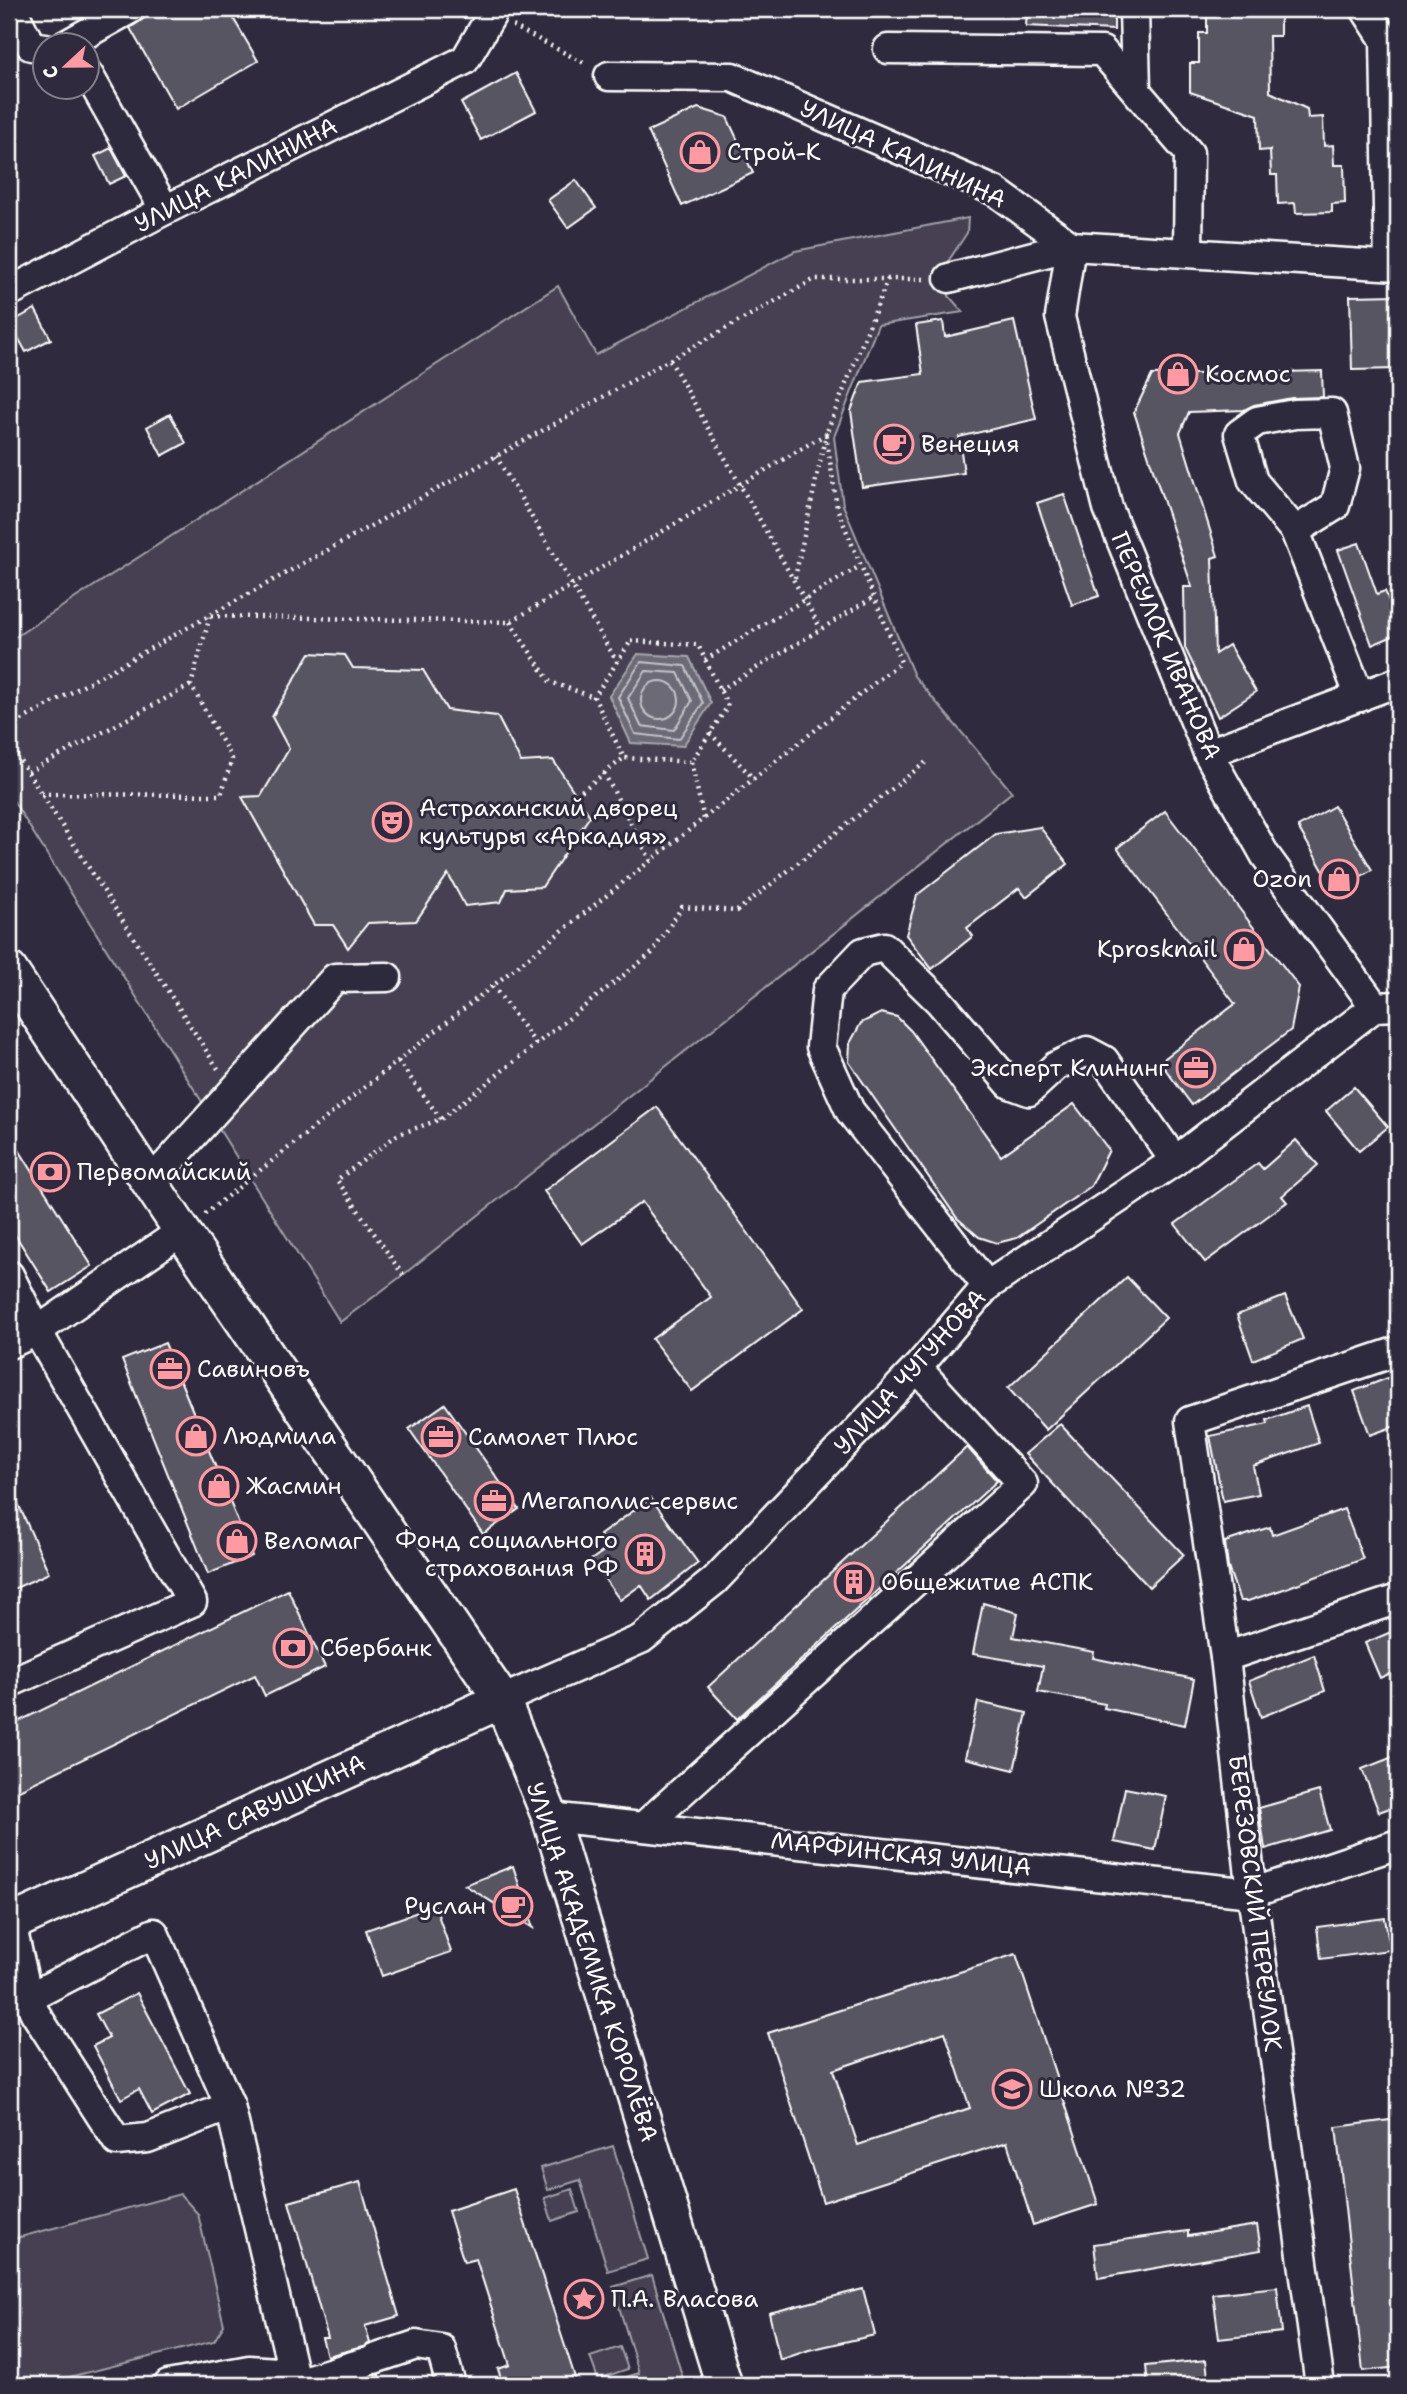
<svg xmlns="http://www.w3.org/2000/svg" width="1407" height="2394" viewBox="0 0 1407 2394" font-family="'Shantell Sans',sans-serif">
  <rect width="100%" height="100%" fill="#2f2a3d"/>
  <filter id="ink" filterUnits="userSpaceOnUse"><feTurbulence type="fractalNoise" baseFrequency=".0143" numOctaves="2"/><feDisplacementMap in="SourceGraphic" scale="14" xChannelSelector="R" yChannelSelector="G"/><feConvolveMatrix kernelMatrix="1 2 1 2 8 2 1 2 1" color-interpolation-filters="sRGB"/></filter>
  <g filter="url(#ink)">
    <!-- green -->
    <g fill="#464152" stroke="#a2a0a8" stroke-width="2">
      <path d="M968 218 967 233 949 260V296L963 312 878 325 834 437 843 505 914 676 1012 792 403 1275 340 1322 9 794V641L558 286 596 355 795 251Z"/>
      <path d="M613 2146 648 2259 608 2271 580 2180 548 2190 541 2168Z"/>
      <path d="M572 2189 579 2212 552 2221 545 2198Z"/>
      <path d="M180 2194 198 2214 224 2325 214 2341 37 2385H9V2240Z"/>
      <path d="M652 2275 683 2379 663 2385H602L639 2373 613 2287Z"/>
      <path d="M620 2347 628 2369 598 2379 590 2357Z"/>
    </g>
    <!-- water -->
    <path fill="#6d6a77" stroke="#a7a6ad" stroke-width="2" d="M638 654 689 657 711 703 683 746 631 743 609 696Z"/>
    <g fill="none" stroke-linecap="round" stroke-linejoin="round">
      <!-- shore -->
      <g stroke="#c5c3c9" stroke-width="2">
        <path d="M641 662 685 666 703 703 679 739 635 734 618 697Z"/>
        <path d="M646 671 678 673 692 701 674 730 641 726 628 698Z"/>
        <circle cx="660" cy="700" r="19"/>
      </g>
    </g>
    <!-- building -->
    <g fill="#595564" stroke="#fff" stroke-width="2" fill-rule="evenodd">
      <path d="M158 9H228L258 61 176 109 130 28Z"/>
      <path d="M1027 9H1114V30L1026 26Z"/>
      <path d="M1207 9H1280V36H1269L1270 92 1307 109 1308 118 1323 117 1324 146 1333 145 1334 165H1344L1345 203 1332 204V212L1296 213 1295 203 1278 204 1277 175H1271L1270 150 1259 151 1258 115 1190 92V63H1199V33H1207Z"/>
      <path d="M516 73 536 111 481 140 461 103Z"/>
      <path d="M698 108 727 117 753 173 682 206 648 131Z"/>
      <path d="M111 148 126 176 109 184 95 156Z"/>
      <path d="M576 180 596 208 568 228 548 200Z"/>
      <path d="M1398 295V369L1352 370 1350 296Z"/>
      <path d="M35 309 51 339 26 352 10 323Z"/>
      <path d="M943 321 945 337 1014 321 1036 419 959 437 964 473 862 487 851 411 862 382 923 374 916 325Z"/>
      <path d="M1322 371 1323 397 1292 398 1254 405 1244 410 1189 412 1180 433 1218 556 1212 558 1215 654 1229 645 1256 692 1218 717 1185 648 1184 587H1192L1134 412 1152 375Z"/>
      <path d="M170 414 186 443 162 456 147 427Z"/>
      <path d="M1064 494 1099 596 1072 605 1037 503Z"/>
      <path d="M1359 543 1377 594 1385 591 1398 624V634L1372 645 1338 550Z"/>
      <path d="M310 653 345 655 353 668 423 670 447 710 497 716 521 762 553 760 590 816 542 887 507 889 501 902 465 906 448 874 416 921 368 923 348 948 333 925H314L242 797 261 796 289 749 272 717Z"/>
      <path d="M1334 806 1372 870 1335 891 1298 827Z"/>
      <path d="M1165 811 1299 987 1291 1030 1192 1105 1160 1062 1235 1004 1117 848Z"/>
      <path d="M1040 827 1068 864 1026 897 1019 888 967 928 973 936 932 969 906 935 917 895 996 834Z"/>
      <path d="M881 1013 897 1017 911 1031 1001 1156 1074 1104 1109 1150 1091 1186 1017 1238 997 1243 979 1237 957 1218 849 1062 850 1043 861 1023Z"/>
      <path d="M1354 1087 1388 1127 1359 1151 1326 1111Z"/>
      <path d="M657 1107 803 1309 692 1391 652 1339 711 1297 642 1202 582 1244 544 1191Z"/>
      <path d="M9 1134 92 1266 51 1292 9 1225Z"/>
      <path d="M1296 1140 1318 1165 1282 1196 1287 1202 1205 1262 1175 1224 1258 1163 1263 1169Z"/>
      <path d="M1127 1277 1166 1318 1046 1430 1008 1388Z"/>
      <path d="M1285 1296 1303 1339 1253 1360 1237 1315Z"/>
      <path d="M165 1343 252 1556 208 1574 122 1360Z"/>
      <path d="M1398 1374V1425L1370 1435 1354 1391Z"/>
      <path d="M445 1404 519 1509 483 1534 409 1429Z"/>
      <path d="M1307 1406 1319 1443 1253 1466 1259 1494 1223 1501 1210 1436 1268 1424 1267 1420Z"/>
      <path d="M1060 1424 1184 1555 1149 1587 1025 1454Z"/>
      <path d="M967 1447 997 1481 737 1719 708 1687Z"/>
      <path d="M9 1483 49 1573 9 1591Z"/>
      <path d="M651 1498 698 1563 651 1600 641 1585 620 1600 591 1560 608 1548 600 1535Z"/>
      <path d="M1344 1509 1363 1559 1281 1590 1248 1601H1240L1228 1567 1225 1542 1270 1527 1272 1535Z"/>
      <path d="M288 1590 325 1667 265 1696 255 1675 9 1795V1726Z"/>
      <path d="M983 1603 1018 1613 1013 1637 1094 1652 1093 1658 1194 1679 1185 1725 1104 1708 1105 1704 1038 1692 1043 1666 973 1654Z"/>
      <path d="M1398 1629V1670L1380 1678 1365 1643Z"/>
      <path d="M1314 1655 1325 1691 1261 1717 1249 1681Z"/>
      <path d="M978 1702 1027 1713 1014 1770 965 1758Z"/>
      <path d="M1398 1755V1805L1379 1812 1362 1769Z"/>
      <path d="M1125 1788 1166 1796 1155 1850 1114 1842Z"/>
      <path d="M1319 1791 1330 1830 1265 1849 1259 1808Z"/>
      <path d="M513 1866 533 1928 465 1885Z"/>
      <path d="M435 1906 451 1952 382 1976 366 1930Z"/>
      <path d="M1385 1918 1390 1950 1321 1959 1317 1927Z"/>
      <path d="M1016 1954 1098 2204 1033 2225 1007 2142 823 2202 768 2033ZM945 2032 970 2108 858 2145 833 2070Z"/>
      <path d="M137 1993 190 2094 152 2114 139 2089 121 2099 93 2046 109 2038 96 2014Z"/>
      <path d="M1398 2119V2367L1363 2371 1336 2127Z"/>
      <path d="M360 2182 399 2316 365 2326 370 2343 363 2347 327 2356 322 2338H328L289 2202Z"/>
      <path d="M514 2189 573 2371 577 2385H503L498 2369 510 2365 476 2259 464 2262 448 2211Z"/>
      <path d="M1257 2225 1261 2250 1098 2278 1094 2244 1188 2231V2236Z"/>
      <path d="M1277 2287 1282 2332 1219 2339 1213 2294Z"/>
      <path d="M863 2289 875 2335 809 2350 780 2360 769 2313Z"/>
      <path d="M1206 2360 1209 2385H1148L1146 2366Z"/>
      <path d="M374 2375H379L382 2385H347Z"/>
    </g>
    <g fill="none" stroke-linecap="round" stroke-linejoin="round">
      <defs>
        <g id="minor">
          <path d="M12 9 31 46 46 48"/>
          <path d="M1134 9 1136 90"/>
          <path d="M1365 9 1385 40 1389 265"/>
          <path d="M64 46 130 9"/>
          <path d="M888 49 1102 51 1189 153 1188 252"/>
          <path d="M88 74 165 210"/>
          <path d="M609 76 732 77 995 191 1071 246 1398 266"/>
          <path d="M1071 246 1060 317 1108 508 1208 753 1265 855 1375 1007"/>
          <path d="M949 278 1071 246"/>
          <path d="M9 292 165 210 465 60 492 14 490 9"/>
          <path d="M1295 531 1335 506 1345 468 1332 413 1295 414 1257 421 1239 434 1253 481 1295 531 1360 697"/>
          <path d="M1208 753 1398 682"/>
          <path d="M150 1183 335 978 387 977"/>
          <path d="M9 1275 37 1331 192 1602 9 1683"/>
          <path d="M987 1286 850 1111 821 1047 827 990 863 952 884 947 939 1001 1010 1084 1029 1091 1056 1066 1087 1051 1104 1060 1175 1161"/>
          <path d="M9 1344 37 1331 182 1231"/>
          <path d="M1225 1657 1398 1599"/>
          <path d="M502 1700 641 1639 714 1581 917 1368 987 1286 1175 1161 1375 1007 1398 1006"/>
          <path d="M550 1817 1252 1893 1398 1844"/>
          <path d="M644 1826 1023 1484 917 1368"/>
          <path d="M11 1923 28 1998 35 2013 117 2141 148 2138 230 2106"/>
          <path d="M28 1998 154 1933 230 2106 296 2385"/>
          <path d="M374 2359 416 2345 441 2349 451 2385"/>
          <path d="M168 2385 249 2370 277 2372 296 2383 363 2363"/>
          <path d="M1320 2385 1252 1893 1225 1657 1190 1421 1398 1351"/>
        </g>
        <g id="major">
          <path d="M9 970 182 1231 502 1700 550 1817 724 2385"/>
          <path d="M9 1924 502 1700"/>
        </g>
      </defs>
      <!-- minor casing -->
      <use href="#minor" stroke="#fff" stroke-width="33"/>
      <!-- major casing -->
      <use href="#major" stroke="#fff" stroke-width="40"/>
      <!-- path -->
      <g stroke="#fff" stroke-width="4.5" stroke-dasharray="2 5" stroke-linecap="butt">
        <path d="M513 26 586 64"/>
        <path d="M670 360 821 629"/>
        <path d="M496 456 617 662"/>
        <path d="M211 616 510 622 826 434 794 582"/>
        <path d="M510 622 550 682 594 697"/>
        <path d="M631 641 698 645 728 706 691 762 624 758 594 697Z"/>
        <path d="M705 660 860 566"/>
        <path d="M720 690 874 597"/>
        <path d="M9 727 815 279H924"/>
        <path d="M710 733 754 779"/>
        <path d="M9 743 218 1069"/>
        <path d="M691 762 704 819"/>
        <path d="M28 772 191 685"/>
        <path d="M604 773 651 861"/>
        <path d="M41 794 221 795 232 759 191 685 210 616"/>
        <path d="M576 795 624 758"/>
        <path d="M493 986 536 1044"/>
        <path d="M398 1061 441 1119"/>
        <path d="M205 1214 901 662 837 508 826 434 888 279"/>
        <path d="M403 1275 337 1180 397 1135 441 1119 652 953 682 907 737 911 926 762"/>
      </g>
      <!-- minor -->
      <use href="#minor" stroke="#2f2a3d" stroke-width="28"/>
      <!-- major -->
      <use href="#major" stroke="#2f2a3d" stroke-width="35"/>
    </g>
  </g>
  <!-- icons -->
  <defs>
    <symbol id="shop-ring" viewBox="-11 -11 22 22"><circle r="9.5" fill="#2f2a3d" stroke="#ff9aa2" stroke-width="1.5"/><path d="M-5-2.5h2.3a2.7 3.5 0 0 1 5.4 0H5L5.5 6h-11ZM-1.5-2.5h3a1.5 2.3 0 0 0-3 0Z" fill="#ff9aa2"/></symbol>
    <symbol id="cafe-ring" viewBox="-11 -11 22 22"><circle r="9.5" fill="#2f2a3d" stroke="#ff9aa2" stroke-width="1.5"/><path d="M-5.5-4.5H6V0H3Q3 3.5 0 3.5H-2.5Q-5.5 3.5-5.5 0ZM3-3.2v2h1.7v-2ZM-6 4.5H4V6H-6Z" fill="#ff9aa2"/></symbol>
    <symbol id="theatre-ring" viewBox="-11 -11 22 22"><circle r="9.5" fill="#2f2a3d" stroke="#ff9aa2" stroke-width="1.5"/><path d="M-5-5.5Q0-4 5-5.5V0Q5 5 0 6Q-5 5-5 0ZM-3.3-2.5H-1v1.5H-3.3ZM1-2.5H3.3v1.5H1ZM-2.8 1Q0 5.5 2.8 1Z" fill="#ff9aa2"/></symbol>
    <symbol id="office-ring" viewBox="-11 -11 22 22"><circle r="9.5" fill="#2f2a3d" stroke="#ff9aa2" stroke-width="1.5"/><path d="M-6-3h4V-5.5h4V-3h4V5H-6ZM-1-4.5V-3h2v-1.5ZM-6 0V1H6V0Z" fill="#ff9aa2"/></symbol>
    <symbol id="bank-ring" viewBox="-11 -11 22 22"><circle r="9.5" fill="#2f2a3d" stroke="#ff9aa2" stroke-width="1.5"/><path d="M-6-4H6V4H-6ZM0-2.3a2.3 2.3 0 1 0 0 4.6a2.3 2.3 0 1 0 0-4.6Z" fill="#ff9aa2"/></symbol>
    <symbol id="building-ring" viewBox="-11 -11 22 22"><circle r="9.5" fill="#2f2a3d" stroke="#ff9aa2" stroke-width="1.5"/><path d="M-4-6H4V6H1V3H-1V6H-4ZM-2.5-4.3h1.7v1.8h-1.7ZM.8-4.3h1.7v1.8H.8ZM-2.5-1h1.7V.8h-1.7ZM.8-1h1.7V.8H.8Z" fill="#ff9aa2"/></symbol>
    <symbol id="school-ring" viewBox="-11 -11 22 22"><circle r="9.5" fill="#2f2a3d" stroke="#ff9aa2" stroke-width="1.5"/><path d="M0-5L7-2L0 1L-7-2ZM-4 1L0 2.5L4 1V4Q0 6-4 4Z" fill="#ff9aa2"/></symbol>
    <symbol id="sight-ring" viewBox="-11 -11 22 22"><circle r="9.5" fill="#2f2a3d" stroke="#ff9aa2" stroke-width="1.5"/><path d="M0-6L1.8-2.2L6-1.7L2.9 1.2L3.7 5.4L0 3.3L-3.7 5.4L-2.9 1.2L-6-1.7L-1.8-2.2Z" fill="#ff9aa2"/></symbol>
  </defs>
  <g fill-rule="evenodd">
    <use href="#shop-ring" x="678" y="130" width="44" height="44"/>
    <use href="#shop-ring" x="1156" y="352" width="44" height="44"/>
    <use href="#cafe-ring" x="872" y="422" width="44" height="44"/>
    <use href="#theatre-ring" x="370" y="800" width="44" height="44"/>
    <use href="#shop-ring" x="1317" y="857" width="44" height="44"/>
    <use href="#shop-ring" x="1222" y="927" width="44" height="44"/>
    <use href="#office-ring" x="1174" y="1046" width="44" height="44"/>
    <use href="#bank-ring" x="28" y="1150" width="44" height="44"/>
    <use href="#office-ring" x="148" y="1347" width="44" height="44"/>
    <use href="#shop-ring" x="174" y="1414" width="44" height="44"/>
    <use href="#office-ring" x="419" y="1415" width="44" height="44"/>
    <use href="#shop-ring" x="197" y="1464" width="44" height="44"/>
    <use href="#office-ring" x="472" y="1479" width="44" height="44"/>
    <use href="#shop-ring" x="215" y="1519" width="44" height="44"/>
    <use href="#building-ring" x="623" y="1532" width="44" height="44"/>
    <use href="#building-ring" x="832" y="1560" width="44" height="44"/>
    <use href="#bank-ring" x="271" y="1626" width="44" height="44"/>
    <use href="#cafe-ring" x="491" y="1884" width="44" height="44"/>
    <use href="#school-ring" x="990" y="2067" width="44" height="44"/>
    <use href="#sight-ring" x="562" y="2277" width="44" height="44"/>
  </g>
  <g text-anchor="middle" stroke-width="6" stroke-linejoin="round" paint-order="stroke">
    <!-- poi labels -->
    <g font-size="24" fill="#fff" stroke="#2f2a3d" text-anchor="start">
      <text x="727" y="160">Строй-К</text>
      <text x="1205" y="382">Космос</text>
      <text x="921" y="452">Венеция</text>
      <text x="419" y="816">Астраханский дворец<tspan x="419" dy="28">культуры «Аркадия»</tspan></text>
      <text x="1312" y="887" text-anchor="end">Ozon</text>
      <text x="1217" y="957" text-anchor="end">Kprosknail</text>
      <text x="1169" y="1076" text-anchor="end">Эксперт Клининг</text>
      <text x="77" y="1180">Первомайский</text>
      <text x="197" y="1377">Савиновъ</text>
      <text x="223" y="1444">Людмила</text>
      <text x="468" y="1445">Самолет Плюс</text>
      <text x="246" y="1494">Жасмин</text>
      <text x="521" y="1509">Мегаполис-сервис</text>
      <text x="618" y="1548" text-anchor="end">Фонд социального<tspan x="618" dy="28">страхования РФ</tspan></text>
      <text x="264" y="1549">Веломаг</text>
      <text x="881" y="1590">Общежитие АСПК</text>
      <text x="320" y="1656">Сбербанк</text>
      <text x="486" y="1914" text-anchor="end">Руслан</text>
      <text x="1039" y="2097">Школа №32</text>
      <text x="611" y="2307">П.А. Власова</text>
    </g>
    <!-- street labels -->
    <g font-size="24" fill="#fff" stroke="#2f2a3d">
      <text transform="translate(903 154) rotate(25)" y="8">УЛИЦА КАЛИНИНА</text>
      <text transform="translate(236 175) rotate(-27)" y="8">УЛИЦА КАЛИНИНА</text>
      <text transform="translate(1166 646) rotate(67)" y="8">ПЕРЕУЛОК ИВАНОВА</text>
      <text transform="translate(910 1372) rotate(-48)" y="8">УЛИЦА ЧУГУНОВА</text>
      <text transform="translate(255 1812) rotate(-25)" y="8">УЛИЦА САВУШКИНА</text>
      <text transform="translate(901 1854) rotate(6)" y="8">МАРФИНСКАЯ УЛИЦА</text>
      <text transform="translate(1255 1903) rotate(83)" y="8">БЕРЕЗОВСКИЙ ПЕРЕУЛОК</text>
      <text transform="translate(592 1962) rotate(72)" y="8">УЛИЦА АКАДЕМИКА КОРОЛЁВА</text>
    </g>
  </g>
  <!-- margin -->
  <rect width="1407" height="2394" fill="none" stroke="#2f2a3d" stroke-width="35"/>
  <rect x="18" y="18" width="1372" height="2359" fill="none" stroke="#fff" stroke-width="2.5" filter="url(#ink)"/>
  <!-- north arrow -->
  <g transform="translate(66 66) rotate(248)"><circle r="33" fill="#2f2a3d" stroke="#827f8b" stroke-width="2"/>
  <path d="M0-5L12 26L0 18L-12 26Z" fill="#ff9aa2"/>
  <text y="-10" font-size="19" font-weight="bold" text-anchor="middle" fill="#ffffff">С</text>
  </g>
</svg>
